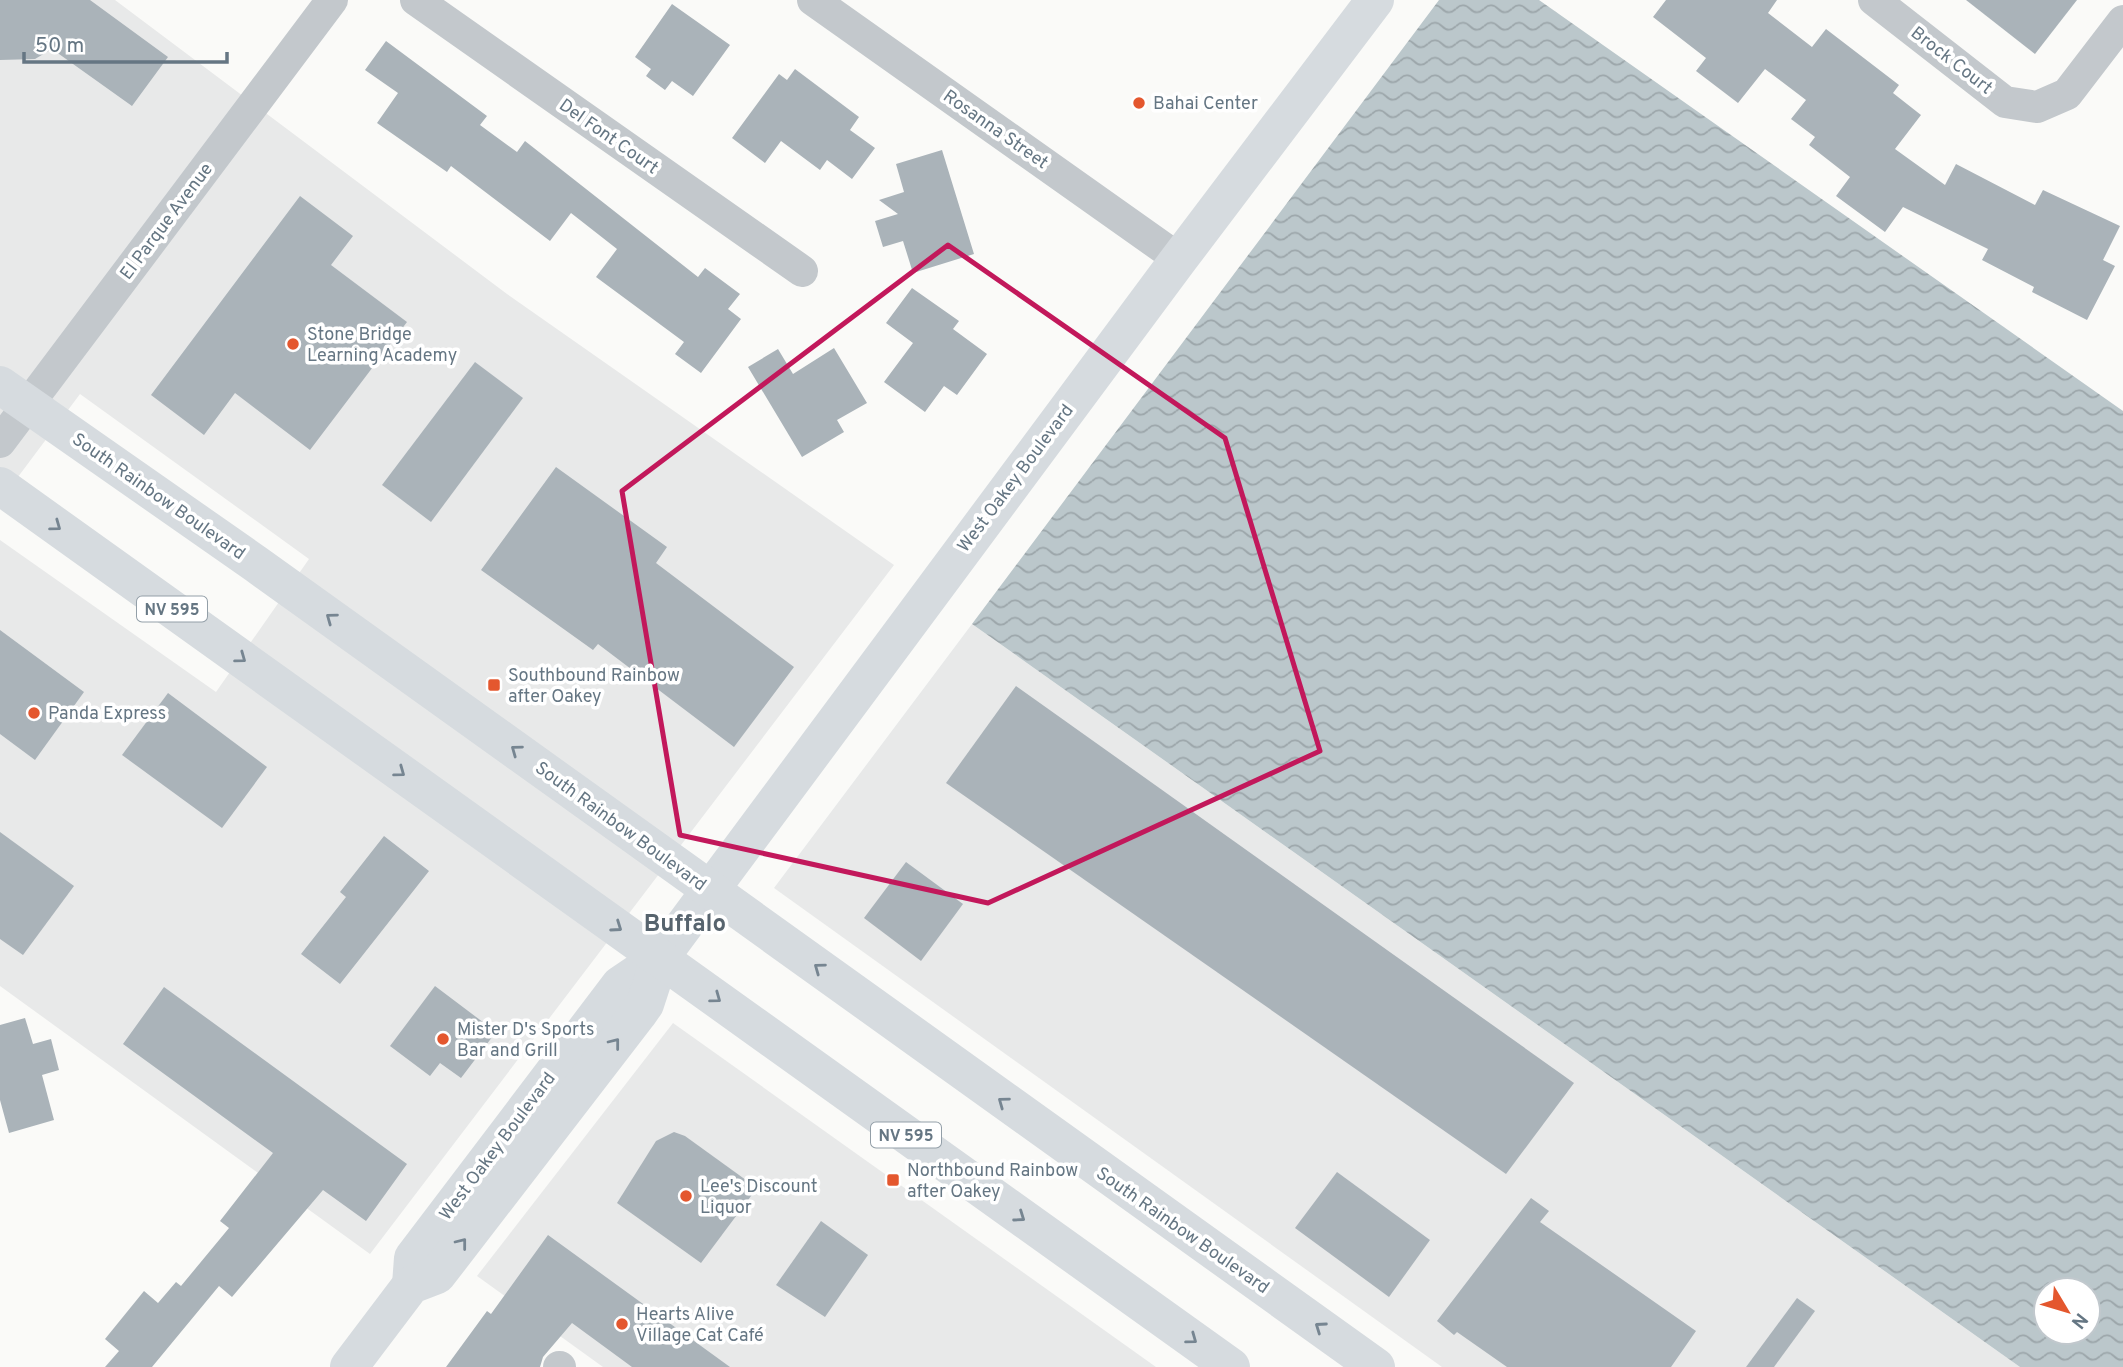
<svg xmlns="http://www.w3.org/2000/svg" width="2123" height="1367" viewBox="0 0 2123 1367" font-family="Overpass,sans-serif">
  <defs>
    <pattern id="water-waves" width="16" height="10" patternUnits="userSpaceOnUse" patternTransform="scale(1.75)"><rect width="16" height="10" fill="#bbc7cb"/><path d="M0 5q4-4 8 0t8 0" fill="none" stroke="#9ca6aa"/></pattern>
  </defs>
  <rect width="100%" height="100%" fill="#fafaf8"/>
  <!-- built -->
  <g fill="#e8e9e9">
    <path d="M0 0H115L507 294 894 565 370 1254 0 986V540L216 692 309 559 80 394 0 501Z"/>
    <path d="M972 624 2020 1367H1442L774 888Z"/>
    <path d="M673 1023 1156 1367H603L477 1276Z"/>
  </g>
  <!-- water -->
  <path fill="url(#water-waves)" fill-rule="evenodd" d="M1439 0H1539L2123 411V1367H2020L972 624ZM2046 1290H2088V1332H2046Z"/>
  <!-- building -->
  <g fill="#aab3b9">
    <path d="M0 0H90L168 57 132 106 52 49 35 59 0 60Z"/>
    <path d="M1666 0H1777L1768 13 1812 47 1826 29 1899 85 1893 93 1921 115 1895 149 1945 185 1956 164 2035 205 2043 190 2120 226 2103 260 2115 266 2087 320 2032 292 2034 287 1982 260 1988 249 1903 207 1885 232 1836 196 1850 177 1809 145 1815 137 1791 119 1806 100 1765 69 1738 103 1696 71 1706 58 1653 17Z"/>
    <path d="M1966 0H2077L2035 54Z"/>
    <path d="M672 4 730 45 693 96 672 81 665 90 646 76 651 69 635 57Z"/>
    <path d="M386 41 487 116 480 125 517 152 525 141 698 277 705 268 740 294 728 309 741 319 701 373 675 354 684 342 596 277 617 249 571 213 550 241 451 166 447 172 377 123 398 93 365 70Z"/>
    <path d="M795 69 859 117 850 130 875 148 852 179 827 160 820 170 781 141 765 163 732 138 779 74 787 80Z"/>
    <path d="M942 150 974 254 913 273 903 241 883 247 875 221 898 214 879 200 904 192 896 164Z"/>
    <path d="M300 196 353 236 331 265 407 322 310 450 235 393 204 435 151 395Z"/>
    <path d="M912 288 959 321 953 329 987 354 957 395 944 386 925 412 884 382 913 343 886 323Z"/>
    <path d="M834 348 867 403 837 420 844 432 802 457 748 367 778 349 793 374Z"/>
    <path d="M475 362 523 398 431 522 382 485Z"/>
    <path d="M556 467 667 547 656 563 794 667 734 747 598 644 593 650 481 570Z"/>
    <path d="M0 630 84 692 35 760 0 734Z"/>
    <path d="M1016 686 1574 1083 1506 1174 946 783Z"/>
    <path d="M168 693 267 767 222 828 122 755Z"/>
    <path d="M0 832 74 886 23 955 0 939Z"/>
    <path d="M384 836 429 871 340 984 301 954 346 897 340 892Z"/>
    <path d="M906 862 963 904 921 961 864 918Z"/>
    <path d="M435 986 496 1032 461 1078 440 1063 430 1076 390 1046Z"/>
    <path d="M164 987 407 1164 366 1221 323 1190 232 1297 219 1286 152 1367H105L119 1351 105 1339 144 1291 158 1303 176 1282 181 1286 229 1228 220 1221 273 1153 123 1044Z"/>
    <path d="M25 1018 33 1044 51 1039 59 1070 42 1075 54 1120 9 1133 0 1100V1025Z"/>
    <path d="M674 1132 685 1136 757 1188 701 1263 617 1203 656 1141Z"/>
    <path d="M1337 1172 1430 1240 1389 1297 1295 1228Z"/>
    <path d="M1531 1198 1549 1211 1540 1222 1696 1331 1671 1367H1507L1457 1332 1454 1335 1437 1321Z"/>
    <path d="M821 1221 868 1255 825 1317 776 1285Z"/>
    <path d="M548 1235 730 1367H632L572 1323 543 1357 540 1367H446L487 1311 491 1314Z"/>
    <path d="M1797 1298 1815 1311 1774 1367H1746Z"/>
  </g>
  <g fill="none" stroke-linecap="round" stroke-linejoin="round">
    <!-- minor -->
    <g stroke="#c3c8cc" stroke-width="32">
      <path d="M416 0 802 271"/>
      <path d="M813 0 1179 259"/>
      <path d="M1874 0 2005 102 2037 107 2067 94 2123 21"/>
      <path d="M0 442 332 0"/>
      <path d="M559 1367H560"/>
    </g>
    <!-- secondary -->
    <g stroke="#d6dbdf" stroke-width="38">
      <path d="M411 1285 413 1258 620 985 660 958"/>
      <path d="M349 1367 411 1285 437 1275 638 1014 645 1004 660 958 1179 259 1375 0"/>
    </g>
    <!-- primary -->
    <g stroke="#d6dbdf" stroke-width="38">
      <path d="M0 385 256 564 1376 1367"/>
      <path d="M0 486 1231 1367"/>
    </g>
  </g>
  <!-- one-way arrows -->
  <defs><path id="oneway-chevron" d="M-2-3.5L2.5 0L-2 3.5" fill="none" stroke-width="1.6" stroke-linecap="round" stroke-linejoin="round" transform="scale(1.75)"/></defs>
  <g stroke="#768591">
    <use href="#oneway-chevron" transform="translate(56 526) rotate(36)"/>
    <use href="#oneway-chevron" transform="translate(331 618) rotate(-144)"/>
    <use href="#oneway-chevron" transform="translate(241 658) rotate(36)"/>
    <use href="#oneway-chevron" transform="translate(516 750) rotate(-144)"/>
    <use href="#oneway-chevron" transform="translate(400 772) rotate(36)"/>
    <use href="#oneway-chevron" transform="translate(617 927) rotate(35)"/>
    <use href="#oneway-chevron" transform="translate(819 968) rotate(-144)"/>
    <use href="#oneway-chevron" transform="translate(716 998) rotate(36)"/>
    <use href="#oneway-chevron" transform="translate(615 1043) rotate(-52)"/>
    <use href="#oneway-chevron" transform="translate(1003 1102) rotate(-144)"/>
    <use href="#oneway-chevron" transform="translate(1020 1217) rotate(35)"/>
    <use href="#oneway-chevron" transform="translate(462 1243) rotate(-52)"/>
    <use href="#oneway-chevron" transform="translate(1320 1327) rotate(-145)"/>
    <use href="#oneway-chevron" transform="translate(1192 1339) rotate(36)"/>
  </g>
  <!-- marked area -->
  <path fill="none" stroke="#c2185b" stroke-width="5" stroke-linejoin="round" d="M948 245 1225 438 1320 751 988 903 680 835 622 491Z"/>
  <!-- markers -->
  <g fill="#e4572e" stroke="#fff" stroke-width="2.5">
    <circle cx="1139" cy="103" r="7"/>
    <circle cx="293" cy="344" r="7"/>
    <rect x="487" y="678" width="14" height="14" rx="3.5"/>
    <circle cx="34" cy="713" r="7"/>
    <circle cx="443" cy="1039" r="7"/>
    <rect x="886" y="1173" width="14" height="14" rx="3.5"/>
    <circle cx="686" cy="1196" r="7"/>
    <circle cx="622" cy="1324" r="7"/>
  </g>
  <g text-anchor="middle" stroke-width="7" stroke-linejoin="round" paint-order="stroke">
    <!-- shield labels -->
    <g fill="#fff" stroke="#939fa8" stroke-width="2">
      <rect x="137" y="596.5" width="70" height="25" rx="5"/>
      <rect x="871" y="1122.5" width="70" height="25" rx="5"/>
    </g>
    <g font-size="16" font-weight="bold" fill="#657683">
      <text x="172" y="615">NV 595</text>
      <text x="906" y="1141">NV 595</text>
    </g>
    <!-- street labels -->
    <g font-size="18" fill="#657683" stroke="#fff">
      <text transform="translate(1952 60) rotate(38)" y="6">Brock Court</text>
      <text transform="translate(996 129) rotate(35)" y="6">Rosanna Street</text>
      <text transform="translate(609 136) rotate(35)" y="6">Del Font Court</text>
      <text transform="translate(166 221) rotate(-53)" y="6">El Parque Avenue</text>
      <text transform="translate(1015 478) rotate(-53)" y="6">West Oakey Boulevard</text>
      <text transform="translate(159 496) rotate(35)" y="6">South Rainbow Boulevard</text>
      <text transform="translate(621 826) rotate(36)" y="6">South Rainbow Boulevard</text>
      <text transform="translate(497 1146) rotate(-53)" y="6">West Oakey Boulevard</text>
      <text transform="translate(1183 1230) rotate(35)" y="6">South Rainbow Boulevard</text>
    </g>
    <!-- poi labels -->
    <g font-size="18" fill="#657683" stroke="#fff" text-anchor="start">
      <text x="1153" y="109">Bahai Center</text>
      <text x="307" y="340">Stone Bridge<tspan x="307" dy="21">Learning Academy</tspan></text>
      <text x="508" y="681">Southbound Rainbow<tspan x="508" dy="21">after Oakey</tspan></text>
      <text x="48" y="719">Panda Express</text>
      <text x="457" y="1035">Mister D's Sports<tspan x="457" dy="21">Bar and Grill</tspan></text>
      <text x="907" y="1176">Northbound Rainbow<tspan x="907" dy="21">after Oakey</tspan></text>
      <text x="700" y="1192">Lee's Discount<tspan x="700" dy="21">Liquor</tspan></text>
      <text x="636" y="1320">Hearts Alive<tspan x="636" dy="21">Village Cat Café</tspan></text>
    </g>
    <!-- district labels -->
    <g font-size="24" font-weight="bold" fill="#57646e" stroke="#fff">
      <text x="685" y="931">Buffalo</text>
    </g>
  </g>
  <!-- north arrow -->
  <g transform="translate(2067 1311) rotate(128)"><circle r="33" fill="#ffffff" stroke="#c1c8cd" stroke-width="2"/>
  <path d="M0-5L12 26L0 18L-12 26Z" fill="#e4572e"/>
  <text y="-10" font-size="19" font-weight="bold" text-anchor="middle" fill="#657683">N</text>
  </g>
  <!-- scale -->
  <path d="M24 52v10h203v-10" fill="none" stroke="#657683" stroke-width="3.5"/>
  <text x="35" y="52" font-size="21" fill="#657683" stroke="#ffffff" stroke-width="5" paint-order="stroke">50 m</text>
</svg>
